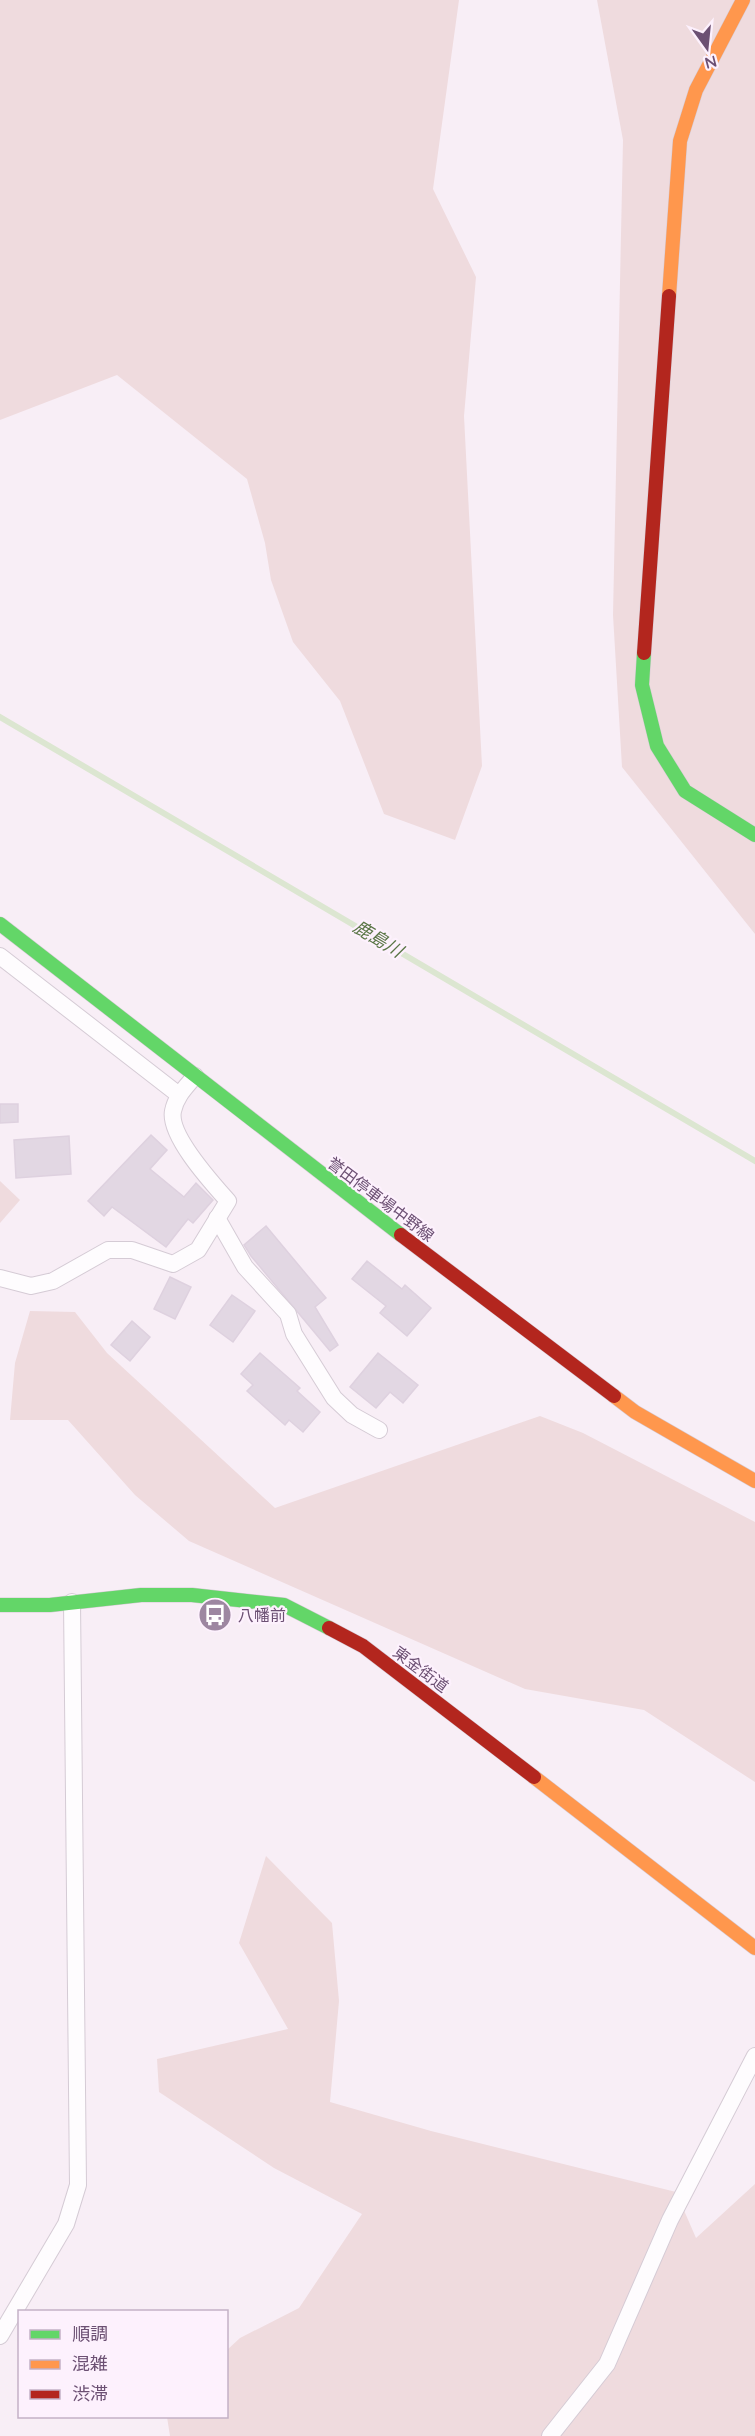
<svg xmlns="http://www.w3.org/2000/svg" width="755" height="2436" viewBox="0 0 755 2436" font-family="Quicksand,'Noto Sans JP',sans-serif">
  <rect width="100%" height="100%" fill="#f8eef6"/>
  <!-- green -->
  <g fill="#efdbde">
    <path d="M0 0H459L433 189 476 277 464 416 482 766 455 840 384 814 340 701 293 642 271 580 265 543 247 479 117 375 0 420Z"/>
    <path d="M597 0H755V934L622 767 613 615 623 140Z"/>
    <path d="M0 1181 20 1200 0 1223Z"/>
    <path d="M30 1311 75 1312 107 1353 275 1508 540 1416 583 1433 755 1522V1782L644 1710 525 1689 189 1541 135 1495 68 1420H10L15 1363Z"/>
    <path d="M266 1856 332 1923 339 2001 330 2102 431 2131 676 2192 696 2238 755 2184V2436H170L167 2417 226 2416 227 2350 240 2338 299 2308 362 2214 274 2168 159 2092 157 2059 288 2029 239 1943Z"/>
  </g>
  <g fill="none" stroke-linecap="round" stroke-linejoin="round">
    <!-- stream -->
    <path stroke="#dce6d1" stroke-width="6" d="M0 717 755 1161"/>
  </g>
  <!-- building -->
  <g fill="#e2d7e3" stroke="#ded1df" stroke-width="1.5">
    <path d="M0 1104H18V1122L0 1123Z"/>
    <path d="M151 1135 167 1150 150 1169 184 1197 196 1183 213 1200 193 1223 188 1219 166 1247 112 1207 104 1216 88 1201Z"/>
    <path d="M69 1136 71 1174 16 1178 14 1140Z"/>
    <path d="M266 1226 326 1298 315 1307 338 1345 330 1351 251 1256 244 1245Z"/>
    <path d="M367 1261 402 1289 405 1285 431 1308 407 1336 380 1313 386 1306 352 1279Z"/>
    <path d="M170 1277 191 1287 175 1319 154 1309Z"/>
    <path d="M232 1295 255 1311 233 1342 210 1325Z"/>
    <path d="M132 1321 150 1337 130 1361 111 1345Z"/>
    <path d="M260 1353 300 1388 297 1391 320 1412 303 1432 289 1420 285 1425 247 1391 253 1385 241 1374Z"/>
    <path d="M378 1353 418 1385 403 1403 390 1392 376 1408 350 1387Z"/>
  </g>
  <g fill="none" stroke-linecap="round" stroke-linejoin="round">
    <defs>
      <g id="street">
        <path d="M0 956 179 1095"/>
        <path d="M217 1218 245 1267 288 1314 294 1334 334 1398 352 1415 379 1430"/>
        <path d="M0 1278 31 1286 53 1281 108 1250H132L173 1264 198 1250 228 1201C212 1183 168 1135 173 1111 176 1096 186 1087 195 1076"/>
        <path d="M0 2336 66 2224 78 2185 72 1602"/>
        <path d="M550 2436 607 2364 670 2220 755 2056"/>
      </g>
      <g id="fast">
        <path d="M644 653 642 685 657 746 685 791 755 835"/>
        <path d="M0 924 401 1235"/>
        <path d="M0 1605H50L141 1595H192L284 1605 329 1628"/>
      </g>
      <g id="slow">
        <path d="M669 296 680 141 696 90 743 0"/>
        <path d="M614 1396 635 1412 755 1481"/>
        <path d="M534 1777 755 1948"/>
      </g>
      <g id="jam">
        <path d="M644 653 669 296"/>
        <path d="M401 1235 614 1396"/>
        <path d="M329 1628 363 1646 534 1777"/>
      </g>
    </defs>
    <!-- street casing -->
    <use href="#street" stroke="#d5cbd5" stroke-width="18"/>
    <!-- fast casing -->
    <use href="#fast" stroke="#d5cad4" stroke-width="15"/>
    <!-- slow casing -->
    <use href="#slow" stroke="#d5cad4" stroke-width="15"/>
    <!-- jam casing -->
    <use href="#jam" stroke="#d5cad4" stroke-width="15"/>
    <!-- street -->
    <use href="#street" stroke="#fefcfe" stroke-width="16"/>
    <!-- fast -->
    <use href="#fast" stroke="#63d668" stroke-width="14"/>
    <!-- slow -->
    <use href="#slow" stroke="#ff974d" stroke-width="14"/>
    <!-- jam -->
    <use href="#jam" stroke="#b3261e" stroke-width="14"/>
  </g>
  <!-- icons -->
  <defs>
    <symbol id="bus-disc" viewBox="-11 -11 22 22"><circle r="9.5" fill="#9d87a1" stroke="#fdf1fd"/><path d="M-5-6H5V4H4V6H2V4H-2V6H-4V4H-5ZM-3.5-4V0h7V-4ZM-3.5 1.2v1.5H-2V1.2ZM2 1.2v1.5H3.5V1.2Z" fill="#fff"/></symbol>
  </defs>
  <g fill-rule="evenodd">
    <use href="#bus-disc" x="196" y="1596" width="38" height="38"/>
  </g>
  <g text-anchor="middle" stroke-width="4.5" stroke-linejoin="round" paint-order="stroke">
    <!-- street labels -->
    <g font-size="16" fill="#6c5073" stroke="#fdf1fd">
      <text transform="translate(381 1199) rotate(37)" y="6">誉田停車場中野線</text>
      <text transform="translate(421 1669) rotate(37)" y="6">東金街道</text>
    </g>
    <!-- poi labels -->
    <g font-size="16" fill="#6c5073" stroke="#fdf1fd" text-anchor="start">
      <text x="238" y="1621">八幡前</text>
    </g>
    <!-- water labels -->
    <g font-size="18" font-style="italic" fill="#5a7646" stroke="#fdf1fd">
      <text transform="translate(378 939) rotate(31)" y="6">鹿島川</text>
    </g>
  </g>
  <!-- legend -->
  <rect x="18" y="2310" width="210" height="108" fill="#fdf1fd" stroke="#c3b1c6" stroke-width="1.5"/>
  <rect x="30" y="2330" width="30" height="9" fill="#63d668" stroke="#c3b1c6" stroke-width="1.5"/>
  <text x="72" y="2340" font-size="18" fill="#6c5073">順調</text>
  <rect x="30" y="2360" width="30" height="9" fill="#ff974d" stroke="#c3b1c6" stroke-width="1.5"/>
  <text x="72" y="2370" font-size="18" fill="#6c5073">混雑</text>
  <rect x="30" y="2390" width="30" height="9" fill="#b3261e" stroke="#c3b1c6" stroke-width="1.5"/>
  <text x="72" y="2400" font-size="18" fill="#6c5073">渋滞</text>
  <!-- north arrow -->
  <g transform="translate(707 48) rotate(165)" stroke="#fdf1fd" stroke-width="4.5" paint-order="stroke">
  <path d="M0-4.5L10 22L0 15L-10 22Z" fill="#6c5073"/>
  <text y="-9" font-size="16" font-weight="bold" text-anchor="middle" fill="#6c5073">N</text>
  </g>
</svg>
